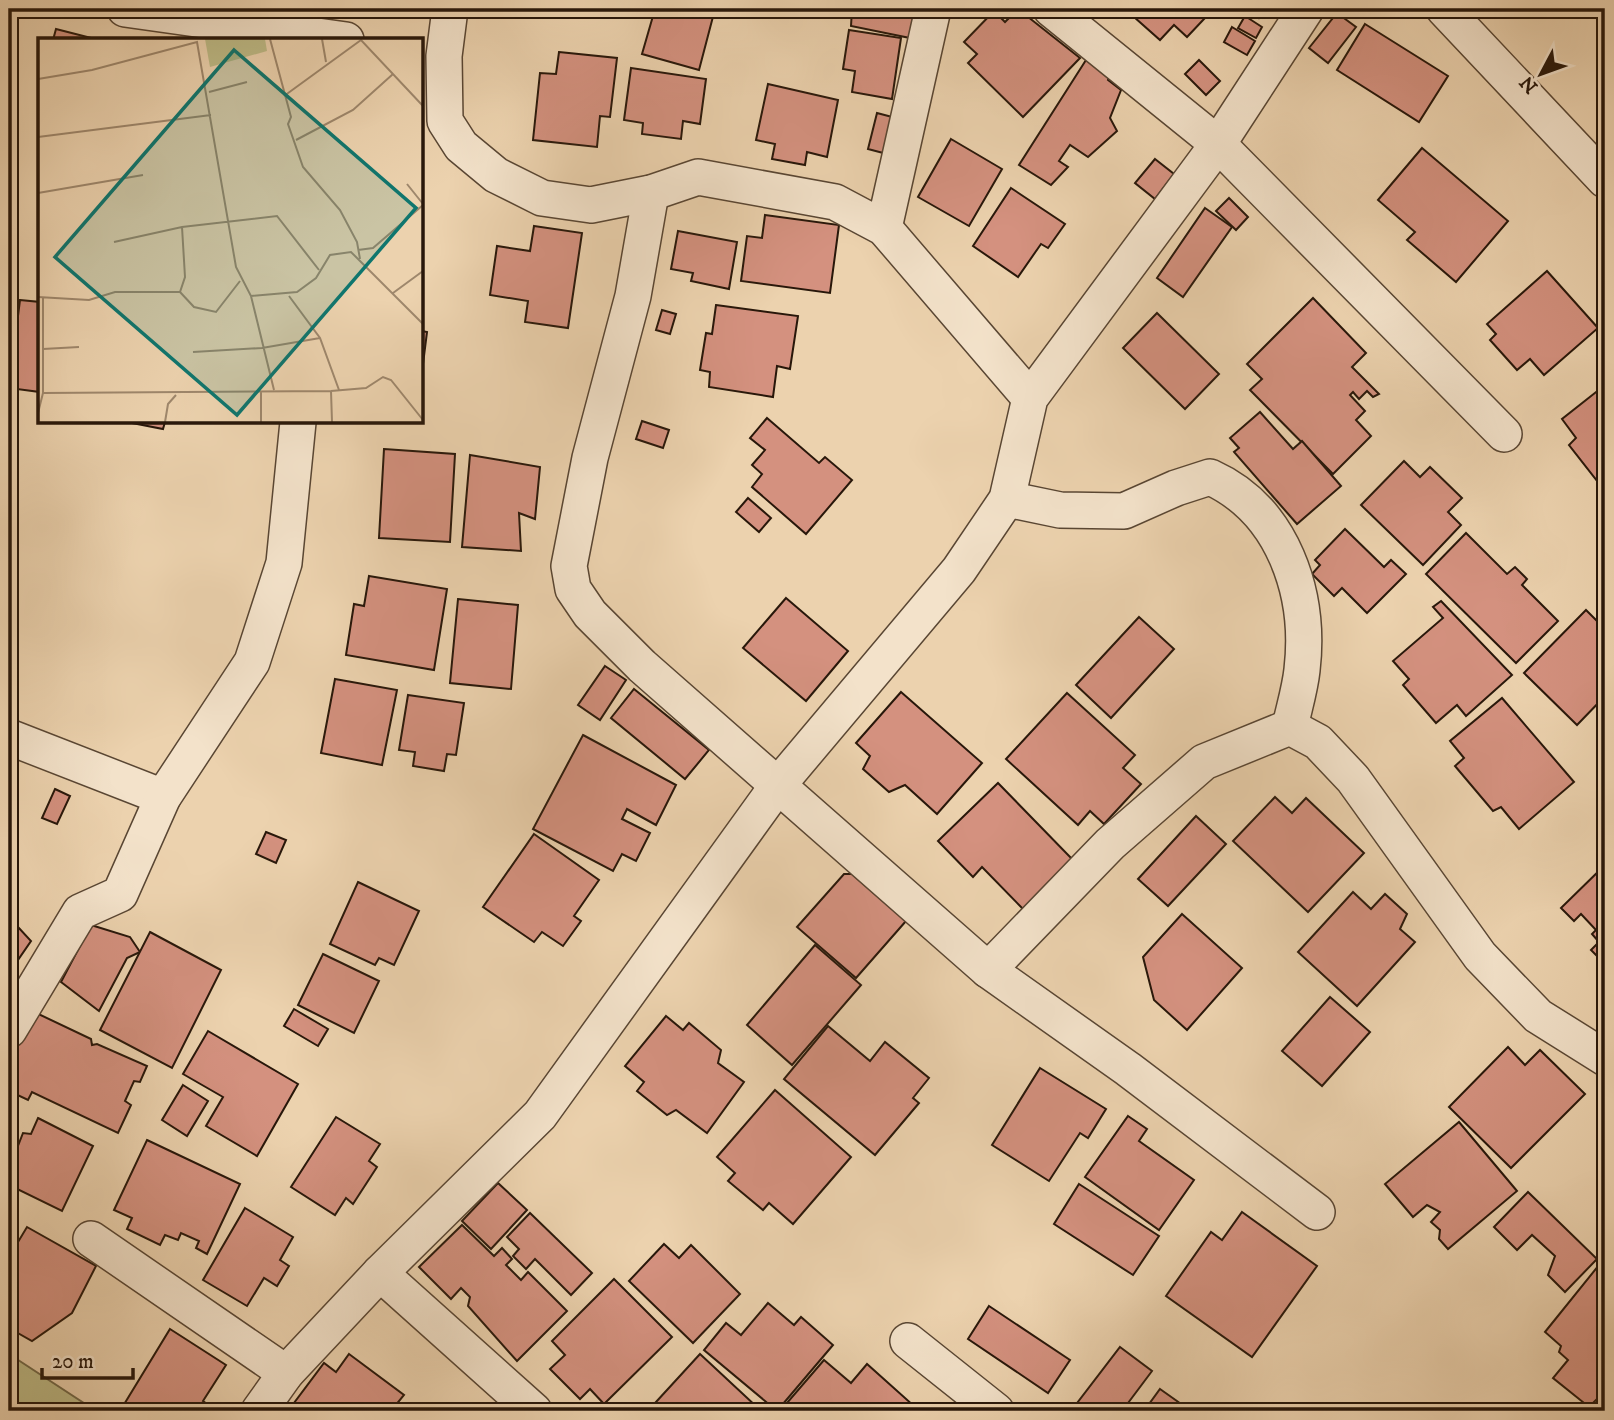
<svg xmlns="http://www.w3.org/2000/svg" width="1614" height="1420" viewBox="0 0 1614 1420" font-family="'IM FELL DW Pica',serif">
  <rect width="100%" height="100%" fill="#ecd2ae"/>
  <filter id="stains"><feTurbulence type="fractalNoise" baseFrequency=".00286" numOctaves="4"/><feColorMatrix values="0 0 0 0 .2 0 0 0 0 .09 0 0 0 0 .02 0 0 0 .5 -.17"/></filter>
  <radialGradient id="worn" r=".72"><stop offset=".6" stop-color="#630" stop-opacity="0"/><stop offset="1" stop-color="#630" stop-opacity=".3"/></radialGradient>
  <!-- green -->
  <path fill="#bdba86" stroke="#726848" stroke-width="2" d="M9 1354 96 1411H9Z"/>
  <!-- building -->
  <g fill="#d4917f" stroke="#28170a" stroke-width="2">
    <path d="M655 9H715L699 70 642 54Z"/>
    <path d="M852 9H915L910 38 851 26Z"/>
    <path d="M1018 9 1080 58 1023 117 968 63 977 54 964 42 994 11 1005 22Z"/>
    <path d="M1125 9H1193L1204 19 1187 37 1174 25 1160 40Z"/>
    <path d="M1250 9H1268L1259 18Z"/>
    <path d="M1337 13 1356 27 1328 63 1309 48Z"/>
    <path d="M1245 16 1262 27 1256 38 1238 28Z"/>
    <path d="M1365 24 1448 76 1419 122 1337 70Z"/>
    <path d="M1232 27 1255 41 1247 55 1224 42Z"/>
    <path d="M56 29 99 40H53Z"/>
    <path d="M849 30 901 38 892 99 852 92 855 71 843 69Z"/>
    <path d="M559 52 617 58 610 117 600 116 597 147 533 140 540 73 556 74Z"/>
    <path d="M1086 60 1111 72 1108 80 1121 90 1110 118 1117 131 1088 157 1070 145 1059 161 1068 167 1051 185 1019 165Z"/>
    <path d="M1199 60 1220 81 1206 95 1185 74Z"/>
    <path d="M631 68 706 79 700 124 683 121 681 139 642 134 643 123 624 120Z"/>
    <path d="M768 84 838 100 827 157 807 152 805 165 772 159 775 144 756 140Z"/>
    <path d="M877 113 896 118 887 154 868 149Z"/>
    <path d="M951 139 1002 169 969 226 918 197Z"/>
    <path d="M1422 148 1508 221 1456 282 1407 240 1415 232 1378 200Z"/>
    <path d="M1155 159 1174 174 1155 199 1135 183Z"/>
    <path d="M1011 188 1065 224 1048 248 1041 244 1018 277 973 246Z"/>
    <path d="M1229 198 1248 217 1236 230 1216 211Z"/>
    <path d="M1205 208 1232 227 1183 297 1157 278Z"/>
    <path d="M765 215 839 225 830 293 741 281 747 236 762 238Z"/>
    <path d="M534 226 582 233 568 328 525 322 528 301 490 295 497 246 530 251Z"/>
    <path d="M678 231 737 242 729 289 691 281 693 273 671 269Z"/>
    <path d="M1547 271 1598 328 1544 375 1530 359 1517 370 1490 340 1496 334 1487 324Z"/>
    <path d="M1313 298 1366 353 1352 367 1379 394 1373 397 1367 391 1359 399 1353 392 1350 395 1365 411 1356 420 1371 436 1333 474 1250 390 1262 379 1247 364Z"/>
    <path d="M20 300 40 302V392L9 388Z"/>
    <path d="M716 305 798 316 790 369 777 366 773 397 709 387 710 372 700 370 706 333 712 334Z"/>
    <path d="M662 310 676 314 670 334 656 330Z"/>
    <path d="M1157 313 1219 374 1185 409 1123 348Z"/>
    <path d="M422 331 427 332 423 364H422Z"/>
    <path d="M1605 385V491L1569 445 1576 438 1562 419Z"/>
    <path d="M1260 412 1293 449 1302 441 1341 486 1297 524 1234 452 1239 448 1230 438Z"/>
    <path d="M767 418 819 463 825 457 852 480 806 534 752 487 762 474 752 465 765 450 750 438Z"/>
    <path d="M642 421 669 430 663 448 636 439Z"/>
    <path d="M127 422H165L163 429Z"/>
    <path d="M384 449 455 454 450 542 379 538Z"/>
    <path d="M470 455 540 467 535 519 519 513 521 551 462 547Z"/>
    <path d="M1404 461 1420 477 1430 467 1462 498 1448 512 1461 525 1423 565 1361 505Z"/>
    <path d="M748 498 771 518 759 532 736 512Z"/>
    <path d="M1345 529 1384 567 1391 560 1406 574 1367 613 1342 588 1334 596 1312 574 1320 565 1315 560Z"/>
    <path d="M1466 533 1507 574 1515 567 1527 579 1522 585 1558 621 1516 663 1426 574Z"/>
    <path d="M369 576 447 589 434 670 346 655 354 604 364 606Z"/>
    <path d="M786 598 848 651 806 701 743 648Z"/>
    <path d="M458 599 518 605 511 689 450 683Z"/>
    <path d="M1441 601 1512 675 1466 716 1457 705 1436 723 1403 685 1409 679 1393 661 1443 618 1433 607Z"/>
    <path d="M1586 610 1605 629V696L1577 725 1524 673Z"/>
    <path d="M1139 617 1174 649 1111 718 1076 685Z"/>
    <path d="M605 666 626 680 600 720 578 705Z"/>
    <path d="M335 679 397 690 382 765 321 753Z"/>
    <path d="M634 689 709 750 685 779 611 718Z"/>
    <path d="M901 692 982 763 937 814 905 785 889 792 863 769 870 756 856 743Z"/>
    <path d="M1067 693 1135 755 1123 768 1141 784 1104 824 1090 811 1078 825 1006 759Z"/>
    <path d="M408 695 464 703 456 755 447 754 444 771 413 766 415 752 399 750Z"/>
    <path d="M1502 698 1574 782 1519 829 1501 807 1493 811 1455 766 1464 758 1450 741Z"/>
    <path d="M583 735 676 785 656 825 627 809 622 819 650 833 636 861 622 854 613 871 533 829Z"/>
    <path d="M998 783 1073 860 1023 909 982 867 973 877 938 841Z"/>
    <path d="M55 789 70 796 57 824 42 818Z"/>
    <path d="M1275 797 1292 813 1306 798 1364 853 1308 912 1233 841Z"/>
    <path d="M1196 816 1226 844 1168 906 1138 879Z"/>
    <path d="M266 832 286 840 276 863 256 854Z"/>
    <path d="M534 834 599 880 574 916 581 921 563 946 542 932 534 942 483 907Z"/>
    <path d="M1605 865V964L1591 950 1599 942 1592 934 1596 930 1581 914 1574 921 1561 908Z"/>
    <path d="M844 874H852L906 921 856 978 797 927Z"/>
    <path d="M358 882 419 911 394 965 379 958 375 965 330 944Z"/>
    <path d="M1353 892 1371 909 1385 894 1407 914 1400 929 1415 942 1357 1006 1298 952Z"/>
    <path d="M1182 914 1242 968 1187 1030 1154 1000 1143 957Z"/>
    <path d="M91 925 130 937 140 952 127 958 99 1011 61 982Z"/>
    <path d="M9 926 18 927 31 941 9 973Z"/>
    <path d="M150 932 221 970 172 1068 100 1030Z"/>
    <path d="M815 945 861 985 792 1065 747 1025Z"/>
    <path d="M323 954 379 981 354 1033 298 1005Z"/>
    <path d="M1330 997 1370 1032 1322 1086 1282 1051Z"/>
    <path d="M294 1009 328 1029 318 1046 284 1026Z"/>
    <path d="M30 1010 91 1039 92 1045 97 1044 147 1066 140 1082 134 1081 125 1101 131 1105 118 1133 32 1092 28 1100 9 1091V1031Z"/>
    <path d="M666 1016 683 1030 689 1023 721 1050 718 1063 744 1082 707 1133 676 1110 667 1115 637 1091 644 1082 625 1066Z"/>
    <path d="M828 1026 870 1061 885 1042 929 1078 913 1098 919 1103 875 1155 784 1079Z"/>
    <path d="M208 1031 298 1084 257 1156 206 1126 223 1097 183 1074Z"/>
    <path d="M1508 1047 1525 1065 1540 1050 1585 1094 1511 1168 1449 1107Z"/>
    <path d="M1040 1068 1106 1109 1088 1138 1080 1133 1049 1181 992 1145Z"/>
    <path d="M183 1085 208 1101 187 1136 162 1120Z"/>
    <path d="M775 1090 851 1157 793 1224 769 1203 763 1210 728 1181 735 1173 717 1157Z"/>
    <path d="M1128 1116 1147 1129 1139 1141 1194 1180 1159 1230 1085 1177Z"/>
    <path d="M336 1117 380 1144 369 1161 377 1167 353 1204 346 1198 335 1215 291 1187Z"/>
    <path d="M38 1118 93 1146 62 1211 11 1186 15 1176 9 1169 23 1133 31 1134Z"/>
    <path d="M1459 1122 1517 1191 1448 1249 1439 1239 1440 1230 1431 1222 1440 1212 1427 1205 1413 1217 1385 1184Z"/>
    <path d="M147 1140 240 1184 207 1254 196 1248 199 1241 181 1233 178 1240 165 1235 160 1245 127 1229 132 1218 114 1210Z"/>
    <path d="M498 1183 527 1210 491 1249 462 1221Z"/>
    <path d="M1079 1184 1159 1236 1133 1275 1054 1224Z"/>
    <path d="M1528 1192 1597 1259 1565 1292 1548 1275 1555 1256 1532 1235 1517 1250 1494 1227Z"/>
    <path d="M245 1208 293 1237 280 1260 289 1266 277 1286 264 1278 247 1306 203 1280Z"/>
    <path d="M1242 1212 1317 1266 1252 1357 1166 1296 1211 1232 1222 1240Z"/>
    <path d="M530 1213 592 1273 571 1295 535 1259 526 1269 513 1256 519 1249 507 1237Z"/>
    <path d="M462 1225 494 1256 502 1248 512 1259 506 1265 521 1280 528 1272 567 1311 517 1361 468 1306 470 1297 461 1288 451 1299 419 1267Z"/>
    <path d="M27 1227 96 1266 72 1313 32 1341 9 1328V1257Z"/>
    <path d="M664 1244 679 1258 691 1245 740 1294 693 1343 629 1281Z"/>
    <path d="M1599 1265 1605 1270V1391L1589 1407 1553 1378 1568 1360 1559 1352 1561 1346 1545 1332Z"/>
    <path d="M614 1279 672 1337 604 1404 590 1389 580 1399 550 1369 565 1355 552 1341Z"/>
    <path d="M768 1303 794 1325 801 1317 833 1345 777 1411 704 1350 726 1323 741 1335Z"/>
    <path d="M989 1306 1070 1360 1048 1393 968 1339Z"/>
    <path d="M170 1329 226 1365 203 1401 211 1407 209 1411H120Z"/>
    <path d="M1120 1347 1152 1371 1122 1411H1071Z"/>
    <path d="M349 1354 404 1395 391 1411H288L324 1363 336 1372Z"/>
    <path d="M700 1354 758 1408 755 1411H666L656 1402Z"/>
    <path d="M824 1360 851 1383 867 1364 914 1406 910 1411H780Z"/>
    <path d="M1160 1389 1191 1411H1144Z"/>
  </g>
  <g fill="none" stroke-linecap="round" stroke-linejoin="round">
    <defs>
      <g id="minor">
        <path d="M125 9 346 40"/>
        <path d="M450 9 444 56 445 121 461 146 496 175 542 198 591 205 651 193 698 177 835 202 884 228 1030 398"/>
        <path d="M1051 9 1218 144 1504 434"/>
        <path d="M1444 9 1605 180"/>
        <path d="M651 193 633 296 590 458 569 566 573 589 590 614 642 666 988 970 1128 1069 1317 1212"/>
        <path d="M884 228 933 9"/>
        <path d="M1007 499 1060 510 1124 511 1176 488 1210 477C1283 510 1311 593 1302 670 1300 689 1294 708 1290 727"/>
        <path d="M9 737 163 797"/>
        <path d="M988 970 1110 844 1204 762 1290 727 1318 742 1353 779 1480 956 1538 1016 1605 1058"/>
        <path d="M9 1030 80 912 120 894 163 797 252 662 284 563 298 422"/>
        <path d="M91 1239 286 1373"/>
        <path d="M380 1273 534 1411"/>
        <path d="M908 1341 996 1411"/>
        <path d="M259 1411 286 1373 380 1273 540 1115 778 785 959 570 1007 499 1030 398 1218 144 1306 9"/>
      </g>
    </defs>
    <!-- minor casing -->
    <use href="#minor" stroke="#594633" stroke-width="38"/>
    <!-- minor -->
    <use href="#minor" stroke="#f3e2ca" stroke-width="35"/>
  </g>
  <!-- overview -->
  <g transform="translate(38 38)">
    <rect width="385" height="385" fill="#ecd2ae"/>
    <path d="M167 1H227L229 13 172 29Z" fill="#bdba86"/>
    <path fill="none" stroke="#9e876c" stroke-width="2" d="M232 1 253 79 250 86 265 129 302 172 319 204 322 221M284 1 288 24M0 41 54 32 159 4 198 229 213 258 236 352M171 54 209 44M246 58 323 2 385 68M0 99 173 77M258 102 315 72 355 36M369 146 385 166M0 155 105 137M76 204 144 189 239 178 281 232M320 212 335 210 385 167M142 254 156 269 178 274 202 243M355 255 385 233M213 258 259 254 278 240 292 217 313 214 385 286M251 258 282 300 301 352M0 259 51 262 77 254H142L147 239 144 189M5 311 41 309M155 314 224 310 282 300M293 353 294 384M5 355 293 353 328 350 345 339 353 342 385 382M0 375 5 355V259M127 384 130 366 138 357M223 384V354"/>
    <path fill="#0f766e" fill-opacity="0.15" stroke="#0f766e" stroke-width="3.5" d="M196 12 378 170 199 377 17 219Z"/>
    <rect width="385" height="385" fill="none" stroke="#28170a" stroke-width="3.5"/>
  </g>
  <!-- margin -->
  <rect width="1614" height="1420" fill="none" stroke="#ecd2ae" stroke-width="35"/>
  <rect x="10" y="10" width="1593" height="1399" fill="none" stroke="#28170a" stroke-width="3.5"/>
  <rect x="18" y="18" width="1579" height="1385" fill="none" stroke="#28170a" stroke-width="2"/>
  <!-- north arrow -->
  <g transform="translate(1541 74) rotate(229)" stroke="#f3e2ca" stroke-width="5" paint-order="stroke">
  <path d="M0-5L12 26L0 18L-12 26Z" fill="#28170a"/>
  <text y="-10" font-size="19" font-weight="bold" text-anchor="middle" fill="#28170a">N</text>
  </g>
  <!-- scale -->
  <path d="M42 1368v10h91v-10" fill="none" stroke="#28170a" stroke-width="3.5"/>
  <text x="52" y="1368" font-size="21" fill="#28170a" stroke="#f3e2ca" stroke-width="5" paint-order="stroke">20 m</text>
  <rect width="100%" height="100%" filter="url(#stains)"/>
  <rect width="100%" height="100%" fill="url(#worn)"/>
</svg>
